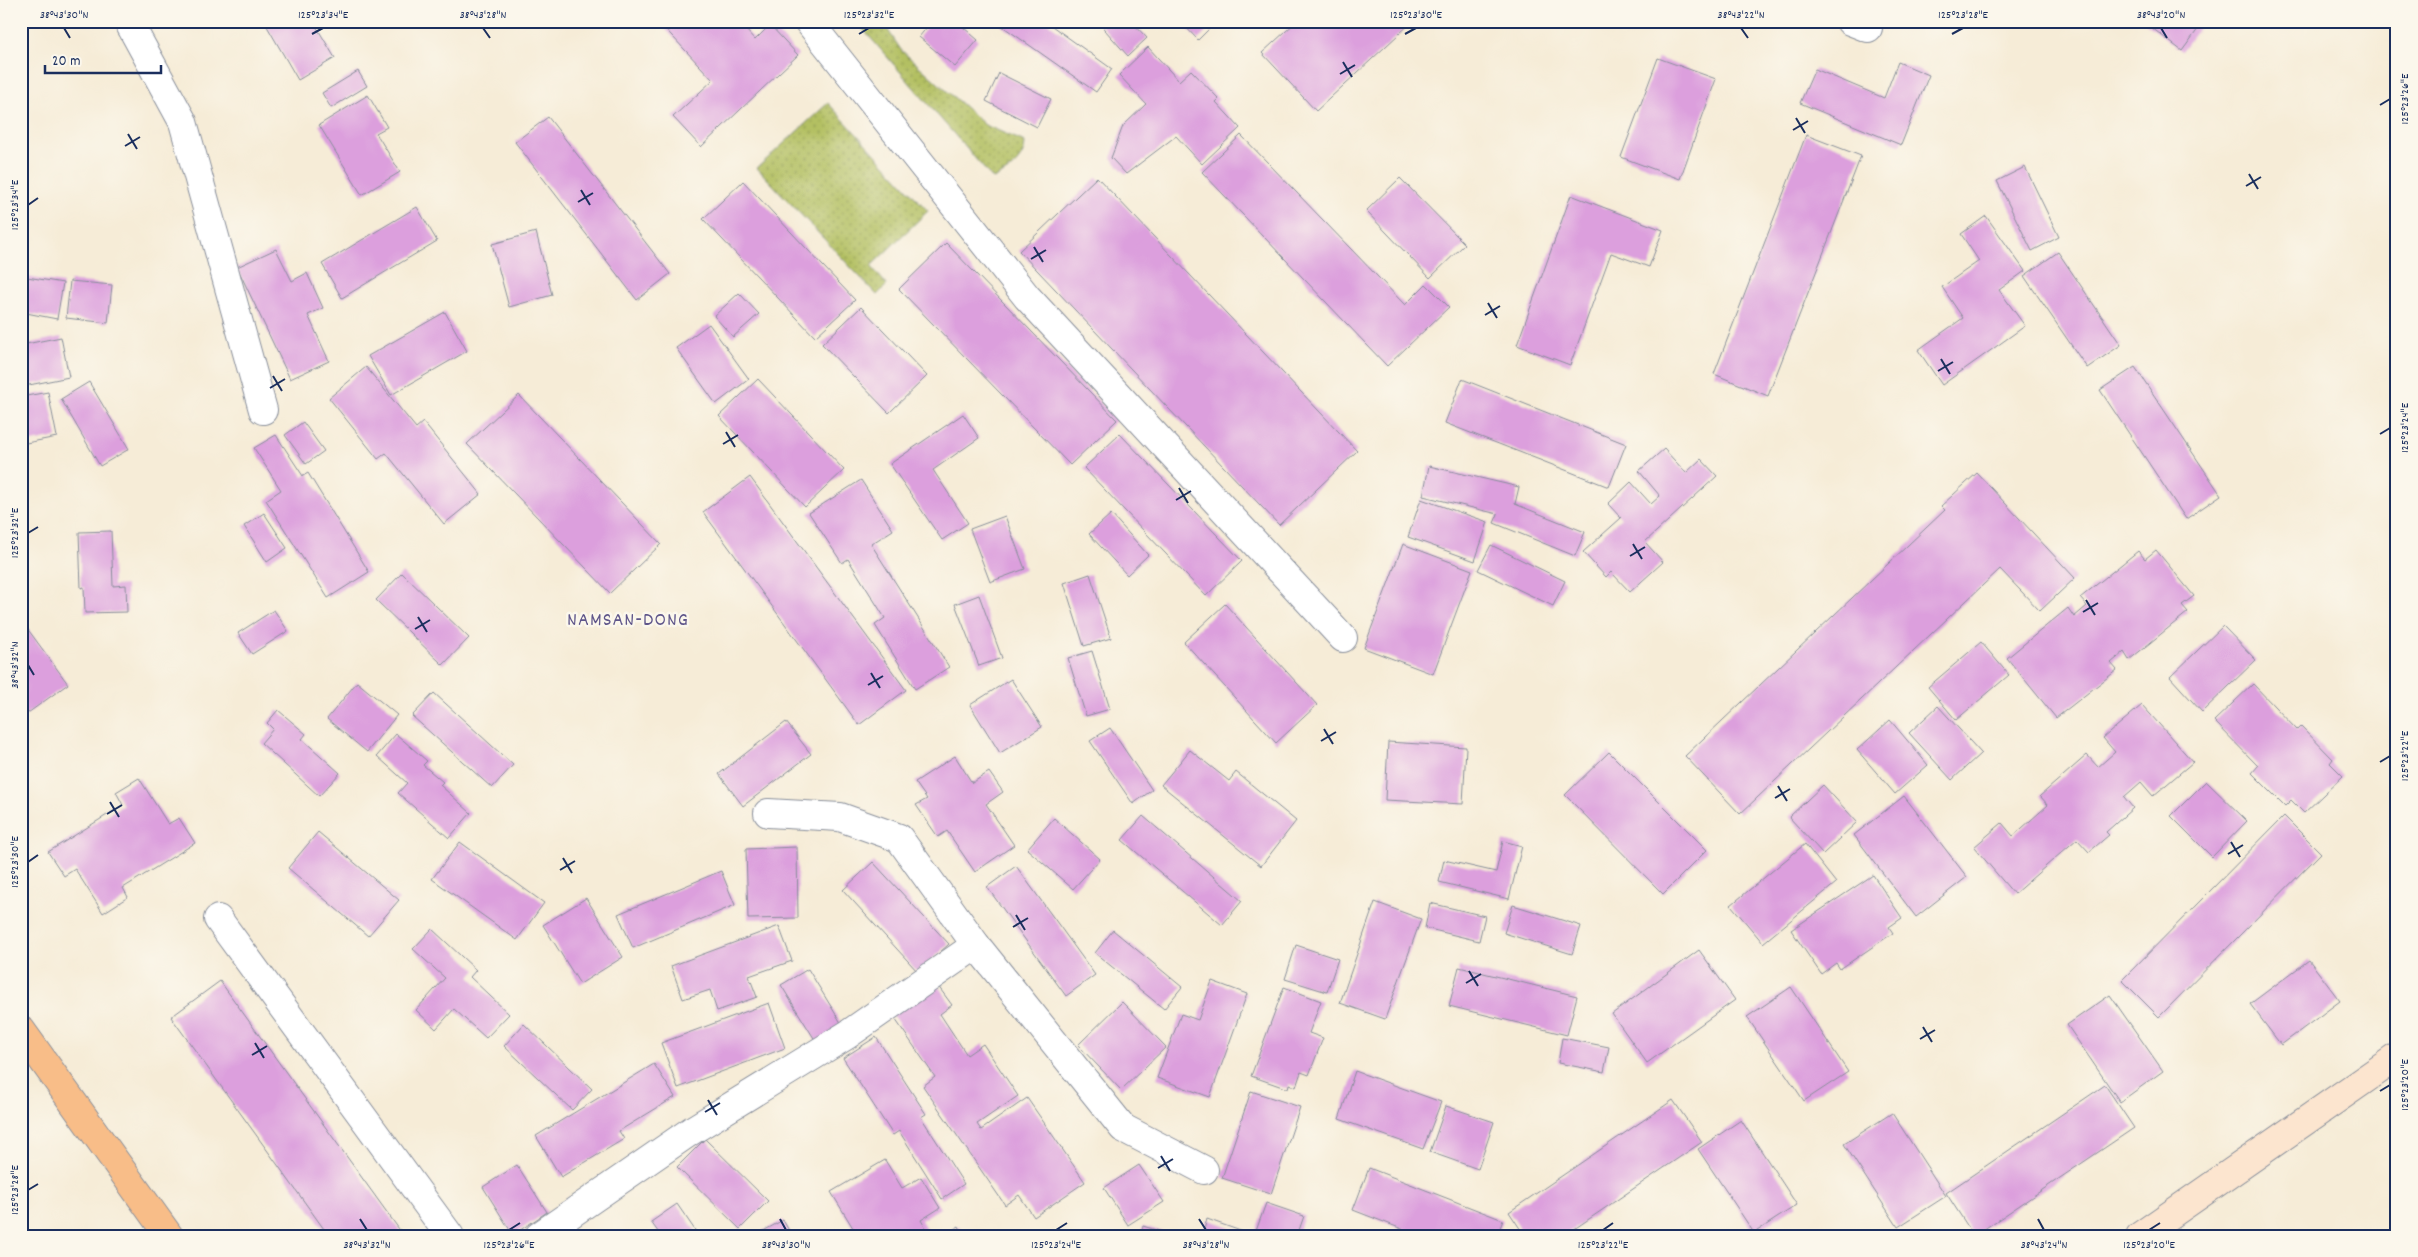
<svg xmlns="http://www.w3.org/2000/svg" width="2418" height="1257" viewBox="0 0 2418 1257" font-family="Dekko,sans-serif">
  <defs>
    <pattern id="grass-dots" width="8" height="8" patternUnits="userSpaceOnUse" patternTransform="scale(1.25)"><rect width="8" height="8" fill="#b3c062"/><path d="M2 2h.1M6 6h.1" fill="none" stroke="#919c54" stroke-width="1.8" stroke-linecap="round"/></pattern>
  </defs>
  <rect width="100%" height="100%" fill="#fbf7ec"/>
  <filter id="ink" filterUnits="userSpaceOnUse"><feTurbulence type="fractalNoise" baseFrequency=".02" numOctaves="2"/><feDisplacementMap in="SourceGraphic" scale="10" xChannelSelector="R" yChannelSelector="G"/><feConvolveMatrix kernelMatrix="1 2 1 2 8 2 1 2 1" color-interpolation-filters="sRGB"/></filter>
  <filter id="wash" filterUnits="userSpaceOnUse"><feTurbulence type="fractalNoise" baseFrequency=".0096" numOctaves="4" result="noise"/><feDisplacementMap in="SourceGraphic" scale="20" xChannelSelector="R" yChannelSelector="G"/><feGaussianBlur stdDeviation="1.12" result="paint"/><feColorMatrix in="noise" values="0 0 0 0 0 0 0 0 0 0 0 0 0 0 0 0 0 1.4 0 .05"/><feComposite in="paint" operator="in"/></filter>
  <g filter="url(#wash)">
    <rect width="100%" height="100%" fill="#f6ecd7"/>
    <!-- grass -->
    <g fill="url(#grass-dots)" stroke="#677860">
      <path d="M856 21H882L901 50 985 125 1025 142C1025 160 1008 172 993 179Z"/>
      <path d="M828 103 928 211 871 266 887 285 877 295 757 168Z"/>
    </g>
    <g id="blocks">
      <!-- building -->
      <g fill="#dc9fdd">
        <path d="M264 21H313L335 58 298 80Z"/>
        <path d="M658 21H738L755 40 770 25 798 55 701 147 673 117 713 80Z"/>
        <path d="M932 21H956L978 40 955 67 919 37Z"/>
        <path d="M995 21H1045L1112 69 1096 92Z"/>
        <path d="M1097 21H1131L1147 38 1128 56Z"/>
        <path d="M1180 21H1217L1198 40Z"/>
        <path d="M1297 21H1413L1316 111 1262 53Z"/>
        <path d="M2143 21H2204L2182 51Z"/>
        <path d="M1148 47 1179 81 1191 70 1219 99 1216 102 1240 128 1202 164 1176 136 1126 174 1111 158 1123 126 1146 104 1119 75Z"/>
        <path d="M1658 58 1716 79 1680 179 1621 157Z"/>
        <path d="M1898 62 1929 75 1901 145 1800 103 1815 69 1884 98Z"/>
        <path d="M358 71 367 86 331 108 322 93Z"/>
        <path d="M999 73 1051 99 1037 127 986 101Z"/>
        <path d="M368 95 387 127 376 133 400 172 362 195 319 125Z"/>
        <path d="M548 117 670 274 637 300 515 142Z"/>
        <path d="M1241 135 1405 305 1426 284 1449 307 1387 366 1202 172Z"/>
        <path d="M1806 135 1861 156 1768 396 1714 374Z"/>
        <path d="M2025 167 2059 237 2032 251 1997 181Z"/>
        <path d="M1097 177 1357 451 1279 525 1019 251Z"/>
        <path d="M1400 178 1465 244 1430 278 1366 211Z"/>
        <path d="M743 181 855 300 815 337 703 219Z"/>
        <path d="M1571 195 1663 230 1649 267 1611 253 1570 365 1517 345Z"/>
        <path d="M417 207 437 241 342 298 322 264Z"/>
        <path d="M1986 216 2025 271 1999 290 2025 326 1942 385 1918 350 1963 318 1942 287 1979 261 1961 234Z"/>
        <path d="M536 232 552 295 509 307 492 244Z"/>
        <path d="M946 243 1117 420 1070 465 899 289Z"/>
        <path d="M276 249 292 281 307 273 323 308 308 315 329 361 290 379 237 267Z"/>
        <path d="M2058 252 2121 345 2087 368 2024 276Z"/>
        <path d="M21 276 63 283 57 319 21 312Z"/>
        <path d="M70 281 112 285 108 323 66 318Z"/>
        <path d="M739 293 759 314 733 337 714 316Z"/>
        <path d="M861 307 927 376 889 413 822 344Z"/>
        <path d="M445 312 467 351 391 395 368 356Z"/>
        <path d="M709 324 749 379 716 404 676 348Z"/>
        <path d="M61 337 69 377 24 386 21 371V345Z"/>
        <path d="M366 367 416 428 423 422 481 494 444 524 386 453 378 459 329 398Z"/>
        <path d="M2135 367 2221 495 2186 519 2100 390Z"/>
        <path d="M758 379 844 470 805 507 719 416Z"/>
        <path d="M1462 379 1626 444 1609 487 1445 423Z"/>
        <path d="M89 382 129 449 100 466 61 399Z"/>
        <path d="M48 392 57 437 21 444V397Z"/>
        <path d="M519 395 661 544 610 593 467 444Z"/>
        <path d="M963 414 979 438 933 470 968 523 942 540 890 464Z"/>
        <path d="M303 422 324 451 306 464 285 435Z"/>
        <path d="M1120 434 1242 561 1206 596 1084 468Z"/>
        <path d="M276 435 303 476 308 473 369 572 328 598 266 500 281 490 254 448Z"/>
        <path d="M1664 449 1686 473 1701 459 1717 476 1645 542 1663 562 1630 592 1611 572 1606 577 1583 552 1621 518 1608 504 1631 482 1651 504 1660 496 1639 471Z"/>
        <path d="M1429 466 1519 487 1515 504 1585 532 1575 556 1494 523 1498 514 1423 496Z"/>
        <path d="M1977 473 2075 578 2040 611 2000 569 1740 814 1685 756 1945 510 1941 506Z"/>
        <path d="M750 477 906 690 859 725 703 512Z"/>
        <path d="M861 480 893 530 871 544 949 667 915 689 875 625 885 618 848 559 842 563 809 513Z"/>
        <path d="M1421 499 1488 522 1475 561 1408 537Z"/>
        <path d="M264 513 287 548 267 562 244 526Z"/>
        <path d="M1111 514 1148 555 1127 575 1089 534Z"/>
        <path d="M1005 516 1025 569 990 582 970 529Z"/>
        <path d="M111 531 113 586 126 585 127 612 85 613 84 587 81 588 79 532Z"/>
        <path d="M1403 544 1472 570 1433 674 1364 648Z"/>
        <path d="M1491 545 1565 581 1553 606 1478 570Z"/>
        <path d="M2156 550 2194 596 2182 605 2188 612 2129 660 2124 652 2111 663 2117 670 2056 718 2007 658 2068 608 2074 617 2087 606 2080 598 2138 551 2145 559Z"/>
        <path d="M402 573 469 638 443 665 376 600Z"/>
        <path d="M1090 574 1111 638 1084 646 1064 583Z"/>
        <path d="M979 595 1002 658 979 666 955 604Z"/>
        <path d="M1225 604 1317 705 1276 743 1184 642Z"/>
        <path d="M274 610 288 631 252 654 238 633Z"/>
        <path d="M21 620 68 684 21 718Z"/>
        <path d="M2223 626 2256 660 2202 712 2170 677Z"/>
        <path d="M1981 642 2009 675 1956 720 1928 687Z"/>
        <path d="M1092 651 1110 709 1086 716 1068 658Z"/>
        <path d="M1011 679 1042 727 1000 753 970 705Z"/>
        <path d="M357 682 397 715 367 752 327 719Z"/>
        <path d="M2253 684 2297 730 2301 726 2333 759 2330 763 2343 776 2304 813 2291 800 2285 806 2252 773 2258 766 2214 721Z"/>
        <path d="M434 693 513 765 492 788 412 716Z"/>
        <path d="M2142 705 2193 762 2153 796 2141 782 2124 797 2133 808 2106 832 2109 835 2089 852 2077 839 2014 894 1974 847 2002 823 2013 836 2048 805 2040 796 2087 755 2098 767 2115 752 2103 738Z"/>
        <path d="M1938 706 1981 753 1952 780 1909 733Z"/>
        <path d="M278 710 306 734 302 739 340 773 319 796 261 743 273 729 267 723Z"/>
        <path d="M1890 720 1928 765 1895 794 1857 750Z"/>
        <path d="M786 722 811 754 743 806 719 774Z"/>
        <path d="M1110 728 1152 790 1133 804 1090 741Z"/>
        <path d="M396 734 427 761 423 765 443 782 440 785 471 813 449 838 398 793 407 783 377 756Z"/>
        <path d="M1388 742 1466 747 1463 804 1385 800Z"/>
        <path d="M1190 750 1229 781 1236 772 1296 821 1261 866 1161 785Z"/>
        <path d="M1609 752 1707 850 1663 894 1565 795Z"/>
        <path d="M955 756 972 783 989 772 1003 792 986 804 1014 845 975 872 947 831 938 837 916 805 927 799 915 782Z"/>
        <path d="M139 778 168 824 179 818 195 843 123 888 128 897 103 913 75 869 64 876 48 852 123 805 116 792Z"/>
        <path d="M2206 781 2247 821 2212 857 2171 816Z"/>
        <path d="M1823 785 1857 822 1823 854 1789 817Z"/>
        <path d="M1904 796 1967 877 1916 917 1854 835Z"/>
        <path d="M1143 816 1242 901 1222 925 1122 840Z"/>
        <path d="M2284 816 2321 853 2159 1017 2122 980Z"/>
        <path d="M1054 818 1100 859 1073 889 1027 849Z"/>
        <path d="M318 832 399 900 368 936 288 868Z"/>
        <path d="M1503 841 1522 846 1509 899 1439 882 1444 860 1496 872Z"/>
        <path d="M460 842 544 903 517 940 432 879Z"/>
        <path d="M1805 844 1836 883 1763 943 1731 905Z"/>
        <path d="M797 847 798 918 748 919 746 849Z"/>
        <path d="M873 862 949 944 918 972 843 890Z"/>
        <path d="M1016 866 1095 975 1066 996 987 887Z"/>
        <path d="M721 871 735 905 633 948 618 914Z"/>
        <path d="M1873 875 1902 918 1889 927 1893 933 1840 969 1836 963 1821 974 1791 930Z"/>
        <path d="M586 898 623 957 580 984 543 925Z"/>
        <path d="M1375 902 1421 919 1385 1019 1340 1003Z"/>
        <path d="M1430 903 1485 916 1479 941 1425 928Z"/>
        <path d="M1513 905 1581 926 1572 954 1504 933Z"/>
        <path d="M779 926 792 961 749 976 757 997 717 1011 710 990 683 999 671 966Z"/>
        <path d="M432 929 476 970 470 977 509 1014 486 1038 454 1009 436 1029 416 1010 445 978 413 949Z"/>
        <path d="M1113 930 1182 987 1164 1009 1095 953Z"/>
        <path d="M1296 945 1338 959 1327 992 1285 979Z"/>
        <path d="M1699 950 1735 1000 1647 1063 1612 1014Z"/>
        <path d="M2309 960 2340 1001 2281 1045 2250 1004Z"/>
        <path d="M1459 967 1577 996 1567 1035 1449 1006Z"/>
        <path d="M808 969 843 1026 817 1043 781 985Z"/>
        <path d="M220 981 404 1236H329L171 1017Z"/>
        <path d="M1212 981 1247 994 1210 1097 1157 1078 1181 1014 1198 1020Z"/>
        <path d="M935 982 952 1005 940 1014 967 1055 983 1044 1018 1096 977 1124 981 1130 1027 1098 1085 1182 1034 1217 1019 1195 1005 1205 923 1086 935 1077 891 1013Z"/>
        <path d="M1284 987 1321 1001 1309 1033 1323 1038 1309 1075 1301 1072 1296 1087 1289 1084 1288 1089 1251 1076Z"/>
        <path d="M1791 987 1848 1072 1804 1101 1747 1017Z"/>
        <path d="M2110 995 2163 1071 2120 1102 2067 1025Z"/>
        <path d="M1122 1002 1166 1047 1121 1090 1078 1045Z"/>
        <path d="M769 1003 785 1048 678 1088 661 1043Z"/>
        <path d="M524 1024 592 1089 572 1110 504 1046Z"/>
        <path d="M876 1037 926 1114 921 1117 964 1184 942 1199 899 1131 893 1135 843 1058Z"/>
        <path d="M1562 1038 1609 1047 1604 1072 1558 1063Z"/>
        <path d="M654 1064 675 1097 619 1131 624 1139 561 1177 536 1136Z"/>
        <path d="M1355 1071 1441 1102 1423 1149 1339 1119Z"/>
        <path d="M2105 1085 2134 1128 1974 1236 1946 1193Z"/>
        <path d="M1251 1091 1300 1107 1271 1194 1222 1178Z"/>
        <path d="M1673 1100 1702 1142 1564 1236H1525L1509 1212Z"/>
        <path d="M1446 1106 1494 1122 1478 1169 1430 1152Z"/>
        <path d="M1892 1113 1946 1196 1898 1227 1844 1144Z"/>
        <path d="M1741 1120 1797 1205 1754 1233 1698 1149Z"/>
        <path d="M705 1139 768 1201 740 1229 677 1167Z"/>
        <path d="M885 1160 902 1188 921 1177 940 1208 921 1220 930 1236H885L882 1231 874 1236H858L831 1192Z"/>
        <path d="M517 1165 547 1212 513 1235 483 1187Z"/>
        <path d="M1139 1165 1164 1202 1128 1225 1104 1188Z"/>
        <path d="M1369 1168 1503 1220 1497 1236H1420L1353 1210Z"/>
        <path d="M1266 1203 1304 1216 1297 1236H1271L1256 1231Z"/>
        <path d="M677 1204 699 1236H661L651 1222Z"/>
        <path d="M1207 1219 1249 1234 1248 1236H1202Z"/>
        <path d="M783 1220 792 1236H759L758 1234Z"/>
        <path d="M959 1226 964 1236H943Z"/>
        <path d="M1143 1226 1172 1235V1236H1140Z"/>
      </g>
    </g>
  </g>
  <g filter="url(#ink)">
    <use href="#blocks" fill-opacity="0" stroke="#888e9a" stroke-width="1"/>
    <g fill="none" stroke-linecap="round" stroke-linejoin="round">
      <defs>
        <g id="street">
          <path d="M128 21 183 122 263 410"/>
          <path d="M808 21 1027 297 1343 638"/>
          <path d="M1850 21 1868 28"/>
          <path d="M768 813 840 817 899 838 976 945 1123 1128 1204 1170"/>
          <path d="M218 919 450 1236"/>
          <path d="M539 1236 691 1131 847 1035 976 945"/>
        </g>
        <path id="secondary" d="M2140 1236 2397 1057"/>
        <path id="primary" d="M21 1030 169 1236"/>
      </defs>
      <!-- street casing -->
      <use href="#street" stroke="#888e9a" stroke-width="30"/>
      <!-- secondary casing -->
      <use href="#secondary" stroke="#888e9a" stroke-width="30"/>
      <!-- primary casing -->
      <use href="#primary" stroke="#888e9a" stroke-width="30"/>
      <!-- street -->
      <use href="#street" stroke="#fff" stroke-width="28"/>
      <!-- secondary -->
      <use href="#secondary" stroke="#fce5cf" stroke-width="28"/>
      <!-- primary -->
      <use href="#primary" stroke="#f8bd88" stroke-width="28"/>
    </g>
  </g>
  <!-- ticks -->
  <path fill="none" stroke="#1b2f5e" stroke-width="2" d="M64 28 70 38M483 28 490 38M1741 28 1748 38M2161 28 2167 38M312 34 323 28M859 34 869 28M1405 34 1416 28M1952 34 1963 28M1343 62 1352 77M1340 74 1355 65M2380 105 2390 99M1796 118 1805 133M1793 130 1808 121M128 134 137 149M125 146 140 137M2249 174 2258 189M2246 186 2261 177M581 190 590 205M578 202 593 193M28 205 38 198M1034 247 1043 262M1031 259 1046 250M1488 303 1497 318M1485 315 1500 306M1941 359 1950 374M1938 371 1953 362M273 376 282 391M270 388 285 379M726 432 735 447M2380 434 2390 428M723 444 738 435M1179 488 1188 503M1176 500 1191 491M28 533 38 527M1633 544 1642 559M1630 556 1645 547M2086 600 2095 615M2083 612 2098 603M418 617 427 632M415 629 430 620M28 665 34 675M871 673 880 688M868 685 883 676M1324 729 1333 744M1321 741 1336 732M2380 762 2390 756M1778 786 1787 801M1775 798 1790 789M110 802 119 817M107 814 122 805M2231 842 2240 857M2228 854 2243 845M563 858 572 873M28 862 38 855M560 870 575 861M1016 915 1025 930M1013 927 1028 918M1469 971 1478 986M1466 983 1481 974M1923 1027 1932 1042M1920 1039 1935 1030M255 1043 264 1058M252 1055 267 1046M2380 1091 2390 1085M708 1100 717 1115M705 1112 720 1103M1161 1156 1170 1171M1158 1168 1173 1159M28 1190 38 1184M360 1219 367 1230M780 1219 786 1230M1199 1219 1206 1230M2038 1219 2044 1230M509 1230 520 1223M1056 1230 1067 1223M1603 1230 1613 1223M2149 1230 2160 1223"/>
  <g text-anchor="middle" stroke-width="5" stroke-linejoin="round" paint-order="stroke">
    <!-- quarter labels -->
    <g font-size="20" letter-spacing="1" fill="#5f568a" stroke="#fbf7ec">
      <text x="628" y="625">NAMSAN-DONG</text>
    </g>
  </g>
  <!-- margin -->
  <rect width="2418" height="1257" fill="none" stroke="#fbf7ec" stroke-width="55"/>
  <!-- scale -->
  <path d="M45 65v8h116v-8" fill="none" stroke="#1b2f5e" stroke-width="2.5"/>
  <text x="52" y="65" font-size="15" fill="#1b2f5e" stroke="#fbf7ec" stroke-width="4" paint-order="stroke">20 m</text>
  <rect x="28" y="28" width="2362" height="1202" fill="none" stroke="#1b2f5e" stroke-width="2"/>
  <g font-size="12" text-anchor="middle" fill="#1b2f5e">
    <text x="64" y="18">38°43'30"N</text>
    <text x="323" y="18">125°23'34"E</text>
    <text x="483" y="18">38°43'28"N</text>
    <text x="869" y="18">125°23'32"E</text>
    <text x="1416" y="18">125°23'30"E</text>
    <text x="1741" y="18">38°43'22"N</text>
    <text x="1963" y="18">125°23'28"E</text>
    <text x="2161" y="18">38°43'20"N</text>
    <text transform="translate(2404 99) rotate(-90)" y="4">125°23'26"E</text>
    <text transform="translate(14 205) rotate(-90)" y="4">125°23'34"E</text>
    <text transform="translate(2404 428) rotate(-90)" y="4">125°23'24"E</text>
    <text transform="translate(14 533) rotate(-90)" y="4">125°23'32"E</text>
    <text transform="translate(14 665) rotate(-90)" y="4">38°43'32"N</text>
    <text transform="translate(2404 756) rotate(-90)" y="4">125°23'22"E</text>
    <text transform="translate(14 862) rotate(-90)" y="4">125°23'30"E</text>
    <text transform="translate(2404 1085) rotate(-90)" y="4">125°23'20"E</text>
    <text transform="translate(14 1190) rotate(-90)" y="4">125°23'28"E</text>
    <text x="367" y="1248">38°43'32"N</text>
    <text x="509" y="1248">125°23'26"E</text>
    <text x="786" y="1248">38°43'30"N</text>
    <text x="1056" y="1248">125°23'24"E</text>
    <text x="1206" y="1248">38°43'28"N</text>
    <text x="1603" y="1248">125°23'22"E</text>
    <text x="2044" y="1248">38°43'24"N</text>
    <text x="2149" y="1248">125°23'20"E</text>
  </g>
</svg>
